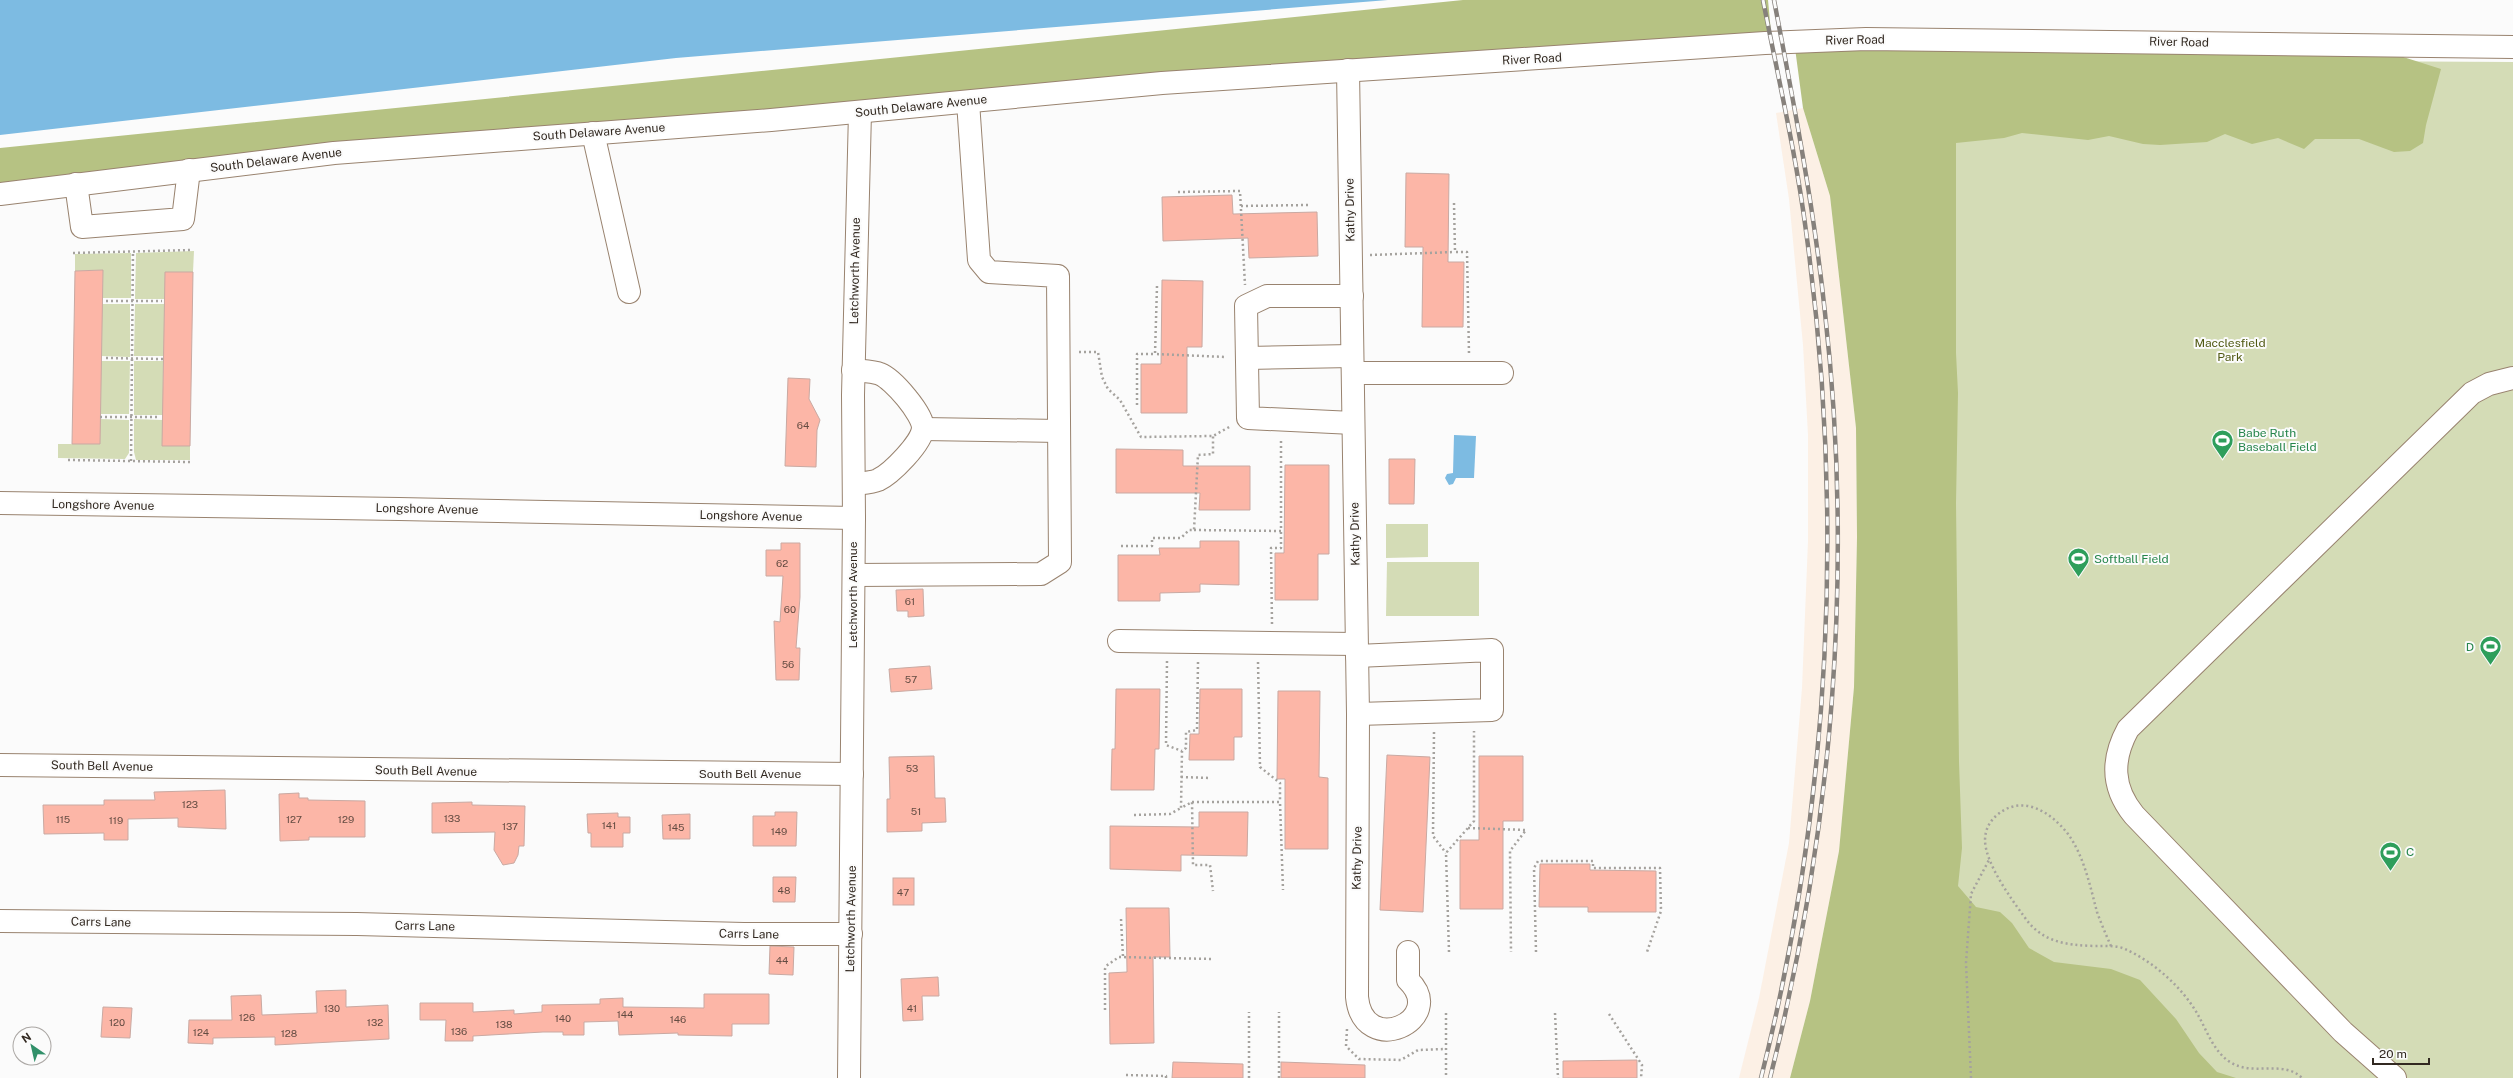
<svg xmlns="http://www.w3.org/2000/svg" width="2513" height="1078" viewBox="0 0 2513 1078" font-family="'Public Sans',sans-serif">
  <rect width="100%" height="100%" fill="#fbfbfb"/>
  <!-- built -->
  <path fill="#fcf0e5" d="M1803 108 1830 196 1856 428 1857 537 1854 687 1839 851 1810 1001 1790 1078H1739L1759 998 1789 843 1802 688 1808 541V435L1803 345 1789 199 1776 113Z"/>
  <!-- green -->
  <g fill="#d4dcb6">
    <path d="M1945 59 2513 62V1078H1929Z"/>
    <path d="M194 251 193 272 165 299H135L136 253Z"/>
    <path d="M131 253V298H102L103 270 75 271V254Z"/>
    <path d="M102 304H130V357L101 356Z"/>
    <path d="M135 304H165L164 356H134Z"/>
    <path d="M101 361H130L129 414H100Z"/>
    <rect x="134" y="361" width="29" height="54"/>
    <path d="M100 419 129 420V453L125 459 58 458V444H99Z"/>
    <path d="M134 419 163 420 190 446V460H136L134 452Z"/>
    <path d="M1386 524H1428V557L1386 558Z"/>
    <path d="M1387 562H1479V616H1386Z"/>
  </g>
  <!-- forest -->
  <g fill="#b6c283">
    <path d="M1463 0H1768L1772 43 1198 80 0 194V148Z"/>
    <path d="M1795 48 2397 55 2441 69 2426 125 2423 143 2410 151 2394 152 2359 139H2315L2304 149 2278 138 2252 144 2225 134 2207 142 2160 145 2143 144 2109 136 2088 140 2022 133 2004 138 1956 143V353L1958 393 1956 503 1959 762 1962 848 1958 886 1976 907 2000 912 2012 923 2029 948 2054 962 2111 969 2140 980 2176 1019 2199 1053 2217 1072 2236 1078H1790L1810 1001 1839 851 1854 687 1857 537 1856 428 1830 196 1803 108Z"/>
  </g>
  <!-- water -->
  <g fill="#7dbbe2">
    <path d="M0 0H1388L676 58 0 135Z"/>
    <path d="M1454 435 1476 436 1474 478H1456L1453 484 1449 485 1445 478 1447 474 1453 473Z"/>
  </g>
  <!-- building -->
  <g fill="#fcb6a7" stroke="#c9a9a2">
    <path d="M1406 173 1449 174 1448 262H1464L1463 327H1422L1423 247H1405Z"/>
    <path d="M1232 195 1233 214 1317 212 1318 256 1249 258 1248 238 1163 241 1162 197Z"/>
    <path d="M103 270 100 444H72L75 271Z"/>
    <path d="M165 272H193L190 446H162Z"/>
    <path d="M1162 280 1203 281 1202 347H1187V413H1141V364H1161Z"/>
    <path d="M788 378 810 379 809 399 820 420 817 430 816 467 785 466Z"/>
    <path d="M1116 449 1183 450V466H1250V510H1199L1200 493H1116Z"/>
    <path d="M1389 459H1415L1414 504H1389Z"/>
    <path d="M1285 465H1329V554H1318V600H1275V553H1284Z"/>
    <path d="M1200 541H1239V585L1200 584V592L1160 593V601H1118V555H1160L1159 548H1200Z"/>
    <path d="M781 543H800V597L796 648H800L799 680H776L774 621 780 622 783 576H766V550H781Z"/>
    <path d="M923 589 924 616 908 617V611H897L896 590Z"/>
    <path d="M930 666 932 689 891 692 889 669Z"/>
    <path d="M1116 689H1160L1159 749H1155L1154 790H1111L1112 749H1115Z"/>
    <path d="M1200 689H1242V737H1234V760H1189L1190 734H1199Z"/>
    <path d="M1278 691H1320L1319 777 1328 778V849H1285V779H1277Z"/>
    <path d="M1387 755 1430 757 1423 912 1380 910Z"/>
    <path d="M934 756 935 798H945L946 822 922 823V831L887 832V799H890L889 757Z"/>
    <path d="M1479 756H1523V821H1503V909H1460V840H1479Z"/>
    <path d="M225 790 226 829 178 827V818L128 819V840H104V833L44 834 43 805H104V800H155L154 792Z"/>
    <path d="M299 793V798H308V800L365 801V837H309V840L280 841 279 794Z"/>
    <path d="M472 802V805L525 806 524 846H519L518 855 514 863 503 865 494 850 495 832 432 833V803Z"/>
    <path d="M775 812H797L796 846H753V816H775Z"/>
    <path d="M1199 812H1248L1247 856 1181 855V871L1110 869V826L1199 827Z"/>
    <path d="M618 813V817H630V833H623V847H591V833H588L587 814Z"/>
    <path d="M690 814V839H663L662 815Z"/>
    <path d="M1540 864H1590V870L1656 871V912H1588V907H1539Z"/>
    <path d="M773 877H796L795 902H773Z"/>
    <rect x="893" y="878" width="21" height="27"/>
    <path d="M1126 908H1169L1170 957H1153L1154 1043 1110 1044 1109 973 1127 972Z"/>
    <path d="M770 946 794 947 793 975 769 974Z"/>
    <path d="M938 977 939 996H922L923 1020 903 1021 901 979Z"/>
    <path d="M346 990V1007L388 1005 389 1039 275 1045V1037L213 1038V1044L188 1043 189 1020H232L231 996 261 995 262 1015 317 1013 316 991Z"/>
    <path d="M704 994H769V1024H732V1036L678 1035V1033L619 1035 618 1021 584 1022V1035H563V1032H543L473 1036V1041H445L446 1020H420V1003H473V1012L514 1010V1014L542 1012V1005L600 1004V999L623 998V1007L704 1008Z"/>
    <path d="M103 1007 132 1008 130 1038 101 1037Z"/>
    <path d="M1637 1060V1078H1563V1061Z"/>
    <path d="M1173 1062 1243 1064V1078H1172Z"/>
    <path d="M1281 1062 1365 1065V1078H1281Z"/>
  </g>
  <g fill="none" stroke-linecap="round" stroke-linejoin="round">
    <defs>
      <g id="minor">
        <path d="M1348 70 1358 714 1357 997C1363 1059 1449 1020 1408 980V952"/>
        <path d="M593 133 629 292"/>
        <path d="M76 184 82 227 183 219 189 170"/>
        <path d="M1352 296H1267L1246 306 1248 418 1353 423"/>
        <path d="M1247 358 1352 356"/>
        <path d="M853 370C861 371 873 371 880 374 893 379 923 414 923 428 922 443 891 474 878 480 871 483 861 483 854 484"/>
        <path d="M1353 373H1502"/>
        <path d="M923 429 1059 431"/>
        <path d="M0 503 399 509 854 518"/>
        <path d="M854 575 1041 574 1060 562 1058 276 989 272 979 260 968 102"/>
        <path d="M1119 641 1356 644"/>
        <path d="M1357 656 1492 650V710L1358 714"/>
        <path d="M0 765 852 774"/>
        <path d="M0 921 357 924 744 934H851"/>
        <path d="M849 1078 854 518 853 395 860 112"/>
        <path d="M2395 1078 2343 1032 2134 815C2112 788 2111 760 2128 729L2472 393 2489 384 2513 378"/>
      </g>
      <path id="major" d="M0 194 334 153 771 120 1162 83 1765 43 1866 39 2513 47"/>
    </defs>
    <!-- minor casing -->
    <use href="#minor" stroke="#99836f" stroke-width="24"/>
    <!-- major casing -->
    <use href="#major" stroke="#99836f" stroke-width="24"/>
    <!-- path -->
    <g stroke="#a5a29e" stroke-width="2.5" stroke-dasharray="2 3" stroke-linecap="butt">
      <path d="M1178 192 1240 191 1245 285"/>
      <path d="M1454 203 1455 252H1467L1469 354"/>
      <path d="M1241 206 1308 205"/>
      <path d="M73 253 191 250"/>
      <path d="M1370 255 1455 252"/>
      <path d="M1157 286 1155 354 1226 357"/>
      <path d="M106 301H162"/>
      <path d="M1079 352H1098L1102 377 1108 389 1120 400 1141 437 1213 436 1231 426"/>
      <path d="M106 358 163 359"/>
      <path d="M1137 405V354H1155"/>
      <path d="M100 417H160"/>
      <path d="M68 460 190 462"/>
      <path d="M131 461 133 251"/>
      <path d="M1194 530 1281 531V438"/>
      <path d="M1121 546H1152V538H1181L1189 530H1194L1198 455 1213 454V436"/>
      <path d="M1272 624 1271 548H1281V531"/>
      <path d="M1167 661 1166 745 1182 751"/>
      <path d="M1198 662 1197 730 1186 732V748L1182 751 1181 808 1192 802 1193 865H1210L1213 891"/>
      <path d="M1258 662 1260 767 1280 783V802"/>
      <path d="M1434 732 1433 836 1446 853"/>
      <path d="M1181 777 1211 778"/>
      <path d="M1192 802H1280L1283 890"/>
      <path d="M1134 815 1170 814 1181 808"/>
      <path d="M1468 828 1526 830 1510 851 1511 952"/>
      <path d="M1121 919 1123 957"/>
      <path d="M2111 946C2106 935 2101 923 2097 912 2090 886 2084 856 2068 834 2050 811 2022 794 1997 815 1989 822 1985 830 1985 841 1986 864 2010 897 2023 915 2041 942 2064 945 2095 946 2105 946 2116 945 2125 949 2154 962 2183 988 2198 1015 2207 1031 2214 1052 2230 1062 2253 1077 2283 1059 2302 1078"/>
      <path d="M1449 952 1446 853 1474 821V731"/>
      <path d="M1536 952 1534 868 1538 861H1593V868H1660L1661 911 1647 952"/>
      <path d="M1105 1010V969L1106 966 1119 957 1212 959"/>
      <path d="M1446 1013V1078"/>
      <path d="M1555 1013 1558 1078"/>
      <path d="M1609 1014 1642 1065 1641 1078"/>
      <path d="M1347 1029 1346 1046 1359 1059 1401 1060 1418 1050 1446 1049"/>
      <path d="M1126 1075 1166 1076V1078"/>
      <path d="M1249 1078V1012"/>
      <path d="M1279 1078V1012"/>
      <path d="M1971 1078 1966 963 1971 894 1990 858"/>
    </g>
    <!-- minor -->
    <use href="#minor" stroke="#fff" stroke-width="22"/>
    <!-- major -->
    <use href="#major" stroke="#fff" stroke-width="22"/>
    <defs>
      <g id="rail">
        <path d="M1761 1078C1831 801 1845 514 1806 231 1796 154 1778 77 1763 0"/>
        <path d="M1770 1078C1833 829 1854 569 1825 313 1814 208 1794 104 1774 0"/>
      </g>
    </defs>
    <!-- rail casing -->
    <use href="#rail" stroke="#86817c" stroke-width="4.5"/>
    <!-- rail -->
    <use href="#rail" stroke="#fbfbfb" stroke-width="3" stroke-dasharray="9" stroke-linecap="butt"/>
  </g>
  <!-- icons -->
  <defs>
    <symbol id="stadium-pin" viewBox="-11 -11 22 30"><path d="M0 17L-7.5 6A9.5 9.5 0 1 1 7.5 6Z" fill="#2e9e5b" stroke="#fbfbfb"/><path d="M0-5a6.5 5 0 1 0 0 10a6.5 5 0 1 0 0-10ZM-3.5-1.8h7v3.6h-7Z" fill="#fff"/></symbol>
  </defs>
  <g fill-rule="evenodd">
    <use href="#stadium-pin" x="2210" y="428" width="25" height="34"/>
    <use href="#stadium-pin" x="2066" y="546" width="25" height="34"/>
    <use href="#stadium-pin" x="2478" y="634" width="25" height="34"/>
    <use href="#stadium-pin" x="2378" y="840" width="25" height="34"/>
  </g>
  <g text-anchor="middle" stroke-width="4" stroke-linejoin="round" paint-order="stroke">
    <!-- number labels -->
    <g font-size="10" fill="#644c42">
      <text x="803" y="429">64</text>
      <text x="782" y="567">62</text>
      <text x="910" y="605">61</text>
      <text x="790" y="613">60</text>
      <text x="788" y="668">56</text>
      <text x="911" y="683">57</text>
      <text x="912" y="772">53</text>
      <text x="190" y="808">123</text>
      <text x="916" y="815">51</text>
      <text x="452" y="822">133</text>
      <text x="63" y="823">115</text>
      <text x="294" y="823">127</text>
      <text x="346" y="823">129</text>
      <text x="116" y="824">119</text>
      <text x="609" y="829">141</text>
      <text x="510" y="830">137</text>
      <text x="676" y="831">145</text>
      <text x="779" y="835">149</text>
      <text x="784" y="894">48</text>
      <text x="903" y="896">47</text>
      <text x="782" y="964">44</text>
      <text x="332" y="1012">130</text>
      <text x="912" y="1012">41</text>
      <text x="625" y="1018">144</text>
      <text x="247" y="1021">126</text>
      <text x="563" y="1022">140</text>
      <text x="678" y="1023">146</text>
      <text x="117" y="1026">120</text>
      <text x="375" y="1026">132</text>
      <text x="504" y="1028">138</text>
      <text x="459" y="1035">136</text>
      <text x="201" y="1036">124</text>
      <text x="289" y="1037">128</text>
    </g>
    <!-- street labels -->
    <g font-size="12" fill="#322921" stroke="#fbfbfb">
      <text transform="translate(1855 40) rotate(-1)" y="4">River Road</text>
      <text transform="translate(2179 42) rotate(1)" y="4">River Road</text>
      <text transform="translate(1532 59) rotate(-3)" y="4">River Road</text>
      <text transform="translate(921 106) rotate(-6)" y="4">South Delaware Avenue</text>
      <text transform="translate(599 132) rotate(-4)" y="4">South Delaware Avenue</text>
      <text transform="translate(276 160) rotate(-7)" y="4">South Delaware Avenue</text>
      <text transform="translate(1350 210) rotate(-91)" y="4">Kathy Drive</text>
      <text transform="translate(855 271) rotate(-89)" y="4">Letchworth Avenue</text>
      <text transform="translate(103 505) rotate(1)" y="4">Longshore Avenue</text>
      <text transform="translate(427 509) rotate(1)" y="4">Longshore Avenue</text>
      <text transform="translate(751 516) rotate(1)" y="4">Longshore Avenue</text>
      <text transform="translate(1355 534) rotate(-91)" y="4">Kathy Drive</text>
      <text transform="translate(853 595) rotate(-90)" y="4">Letchworth Avenue</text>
      <text transform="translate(102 766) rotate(1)" y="4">South Bell Avenue</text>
      <text transform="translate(426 771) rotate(1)" y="4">South Bell Avenue</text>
      <text x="750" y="778">South Bell Avenue</text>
      <text transform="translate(1357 858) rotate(-89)" y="4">Kathy Drive</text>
      <text transform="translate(851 919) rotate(-89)" y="4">Letchworth Avenue</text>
      <text transform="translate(101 922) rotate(1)" y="4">Carrs Lane</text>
      <text transform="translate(425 926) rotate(1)" y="4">Carrs Lane</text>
      <text transform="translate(749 934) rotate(1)" y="4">Carrs Lane</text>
    </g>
    <!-- park labels -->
    <g font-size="12" fill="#515a14" stroke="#fbfbfb">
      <text x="2230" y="347">Macclesfield<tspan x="2230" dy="14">Park</tspan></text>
    </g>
    <!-- leisure labels -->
    <g font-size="12" fill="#27864d" stroke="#fbfbfb" text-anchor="start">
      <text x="2238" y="437">Babe Ruth<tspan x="2238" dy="14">Baseball Field</tspan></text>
      <text x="2094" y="563">Softball Field</text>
      <text x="2474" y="651" text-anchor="end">D</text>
      <text x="2406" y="856">C</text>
    </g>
  </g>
  <!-- north arrow -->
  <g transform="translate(32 1046) rotate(326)"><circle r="19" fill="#fbfbfb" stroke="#aba7a4"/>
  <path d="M0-3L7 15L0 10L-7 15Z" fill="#319069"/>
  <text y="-6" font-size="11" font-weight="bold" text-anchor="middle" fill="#322921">N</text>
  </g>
  <!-- scale -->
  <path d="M2373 1058v6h56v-6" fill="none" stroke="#322921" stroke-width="2"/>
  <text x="2379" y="1058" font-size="12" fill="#322921" stroke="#fbfbfb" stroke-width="3" paint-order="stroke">20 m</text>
</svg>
